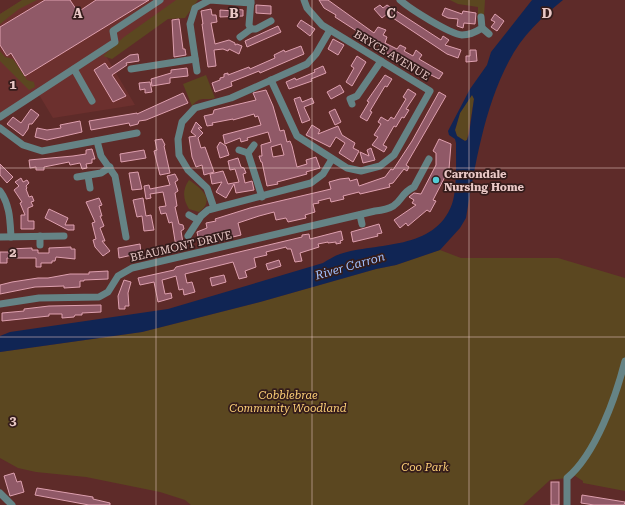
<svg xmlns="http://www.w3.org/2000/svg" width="625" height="505" viewBox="0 0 625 505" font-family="'Roboto Serif',serif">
  <rect width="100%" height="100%" fill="#5e2b29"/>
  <!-- built -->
  <path fill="#6c302e" d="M23 0H181L106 56 135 105 53 118 38 93 0 118V14Z"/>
  <!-- green -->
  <g fill="#5b4720">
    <path d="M22 0H37L19 9 0 24V14Z"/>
    <path d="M176 0H198L185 18 168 19 112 59 103 56 124 37Z"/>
    <path d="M450 0H485L484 16H478V7L458 4Z"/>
    <path d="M0 51 5 57 13 59 27 80 34 82 35 87 29 90 0 61Z"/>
    <path d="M206 75 215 98C206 101 200 95 192 106L183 84Z"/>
    <path d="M472 94 474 99 467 140 465 141 457 136 455 130 460 113Z"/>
    <path d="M189 180C201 188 216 200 199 212L189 209C183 199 182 190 189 180Z"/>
    <path d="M440 250 461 258H558L625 278V491L583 483V481L572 474 567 478 550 480 523 505H191L185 500 160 492 86 477 36 472 18 468 0 458V352L142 332 260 302 376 269 396 265Z"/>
  </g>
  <!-- water -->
  <path fill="#102554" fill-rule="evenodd" d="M532 0H563C543 16 521 37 509 61 484 108 475 166 466 218L460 228 440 250 396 265 376 269 260 302 142 332 0 352V336L10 332 168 309 323 263C328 260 334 256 340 254 377 242 435 251 452 204 457 190 456 159 456 143L455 139 449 135 448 131 470 89 487 65 491 52ZM472 95 474 99 469 134 467 140 465 141 457 136 455 130 460 113Z"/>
  <!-- building -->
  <g fill="#905967" stroke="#dea0af" fill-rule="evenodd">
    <path d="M45 0H70L78 12 96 0H149L25 76 11 53 7 56 0 45V27Z"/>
    <path d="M319 0H328L374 33 378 27 386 30 383 35 387 37 385 43 397 49 400 45 406 48 404 51 413 56 416 50 422 55 419 59 443 73 439 79 385 52 386 50 335 17 336 15 324 8Z"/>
    <path d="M256 5 271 6V14L256 13Z"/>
    <path d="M380 5 383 8 387 5 441 40 443 36 449 40 445 45 461 50 458 58 447 54 387 14 382 18 374 9Z"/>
    <path d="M445 8 462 14 463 11 476 13 475 24 464 23 463 28 457 26 458 19 448 18 442 15Z"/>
    <path d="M211 9 212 15H216L217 22 211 23 215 44 229 40 235 43V45L237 44 242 46 239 54 229 49 228 51 223 49 214 50 216 66 208 67 202 24H203L201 11Z"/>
    <path d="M234 9 243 10V16L220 17V10L234 11Z"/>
    <path d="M495 14 504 21 497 31 491 27 495 22 491 20Z"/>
    <path d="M179 19 183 49H185L186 55 174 57 172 20Z"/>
    <path d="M301 20 315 29 310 36 297 26Z"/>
    <path d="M278 26 281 32 247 47 245 41Z"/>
    <path d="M333 39 344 45 338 55 328 49Z"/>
    <path d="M301 46 304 54 260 73 259 71 244 77 231 82 232 86 215 92 212 83 220 80V78L224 77V74L228 73V75L249 67 250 69 275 58 274 55 284 50 285 52Z"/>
    <path d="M470 50H476L477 61 466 62V56H470Z"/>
    <path d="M138 54 139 61 126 63 127 65 112 75 126 96 113 102 94 70 105 63 109 69 130 55Z"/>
    <path d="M357 56 366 62 352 86 346 82 354 68 351 66Z"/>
    <path d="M323 66 326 73 311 79 312 81 289 89 286 82 295 78 296 80 315 72 314 70Z"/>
    <path d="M187 68 188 76 170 78V83L152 86 151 79 171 73V70Z"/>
    <path d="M385 75 392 79 387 87 385 86 370 111 372 112 367 121 360 117 369 102 367 101Z"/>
    <path d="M150 82 152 92 145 93V89L140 90 139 83Z"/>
    <path d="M340 85 344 92 331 99 327 92Z"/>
    <path d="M408 89 416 94 406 109 409 110 404 118 402 117 396 127 394 126 383 145 387 147 384 152 372 145 378 137 374 135 381 124 378 122 381 117 388 121 391 117 394 119 406 99 403 97Z"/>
    <path d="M266 90 273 106 280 131 284 130 287 142 290 141 292 146 297 167 307 164 306 160 316 157 320 168 306 172 307 174 281 181 277 182 278 184 267 186 262 162H261L259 156H262L261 145 271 142 268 132 247 138 248 140 241 142 240 138 225 144 223 135 261 125 258 116 255 117 254 114 233 120V119L212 123 213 125 207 126 204 116 213 114 214 110 256 100 253 93ZM281 144 284 155 273 157 271 147Z"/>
    <path d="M439 92 446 96 406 165 409 167 407 171 404 169 393 183 389 184 390 187 360 194 359 192 343 196 344 199 331 202 330 198 318 201 319 203 313 204 315 212 305 215 306 218 288 222 286 218 276 220 274 212 259 216 238 223 241 235 208 243V240L199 242 197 232 207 228 206 223 216 221 215 219 250 208 331 189 329 182 340 179 349 178 350 181 357 179 359 186 385 177 391 169 393 170 412 141Z"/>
    <path d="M183 93 188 103 146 120 139 121 138 124 130 126 129 123 91 130 89 121 137 113V114Z"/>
    <path d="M300 97 302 102 312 98 314 103 304 107 310 120 302 123 294 99Z"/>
    <path d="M31 109 39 115 32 124H29L28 129 23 136 7 124 13 117 21 123Z"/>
    <path d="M335 109 341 122 335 125 329 112Z"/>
    <path d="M80 121 82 132 47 140 35 137 37 128 47 130 61 128 60 125Z"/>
    <path d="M196 122 202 128H198L203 133 198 138 201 148 205 147 214 172 204 175 202 165 196 167 192 157 189 137 196 136 191 132Z"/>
    <path d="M312 125 320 130 318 134 338 126 342 135 355 143 353 148 359 151 353 162 339 153 345 143 336 137 330 147 306 135Z"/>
    <path d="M162 139 165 145 164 146 170 173 160 175 154 151 157 150 155 140Z"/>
    <path d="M439 139 451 144 449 169 433 200 436 201 430 212 427 210 408 226 406 223 400 228 394 220 416 205 412 203 414 200 409 197 414 193 421 194 436 165V153L433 151Z"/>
    <path d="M220 142 226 146 229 155 220 158 217 147Z"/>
    <path d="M371 148 375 160 363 163 360 152 369 156 367 150Z"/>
    <path d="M92 149 95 159H92V163L86 164 87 168 82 169 80 163 70 165 69 162 44 167V170H36V167L30 168 29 160 73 156 86 154V150Z"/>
    <path d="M144 150 146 158 121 162 120 154Z"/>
    <path d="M238 158 241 167 244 168 246 173 243 174 245 183 252 181 254 190 236 193 234 184 226 198 216 192 222 182 212 184 210 174 223 171 228 184 239 182 235 169 230 170 228 161Z"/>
    <path d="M0 164 13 177 7 183 0 175Z"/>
    <path d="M138 172 142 189 132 190 129 173Z"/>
    <path d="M175 174 178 180 175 182 178 191 175 193 177 206 175 207 179 224 183 225 184 229 181 231 183 243H182V246L176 247 172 222 169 223 166 213 161 214 159 207 166 206 163 192 150 194 151 198 146 199 144 186 149 185 150 189 170 185 167 176Z"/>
    <path d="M21 178 23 182 27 180 29 183 26 186 27 188 26 189 29 197 32 196 34 201 31 202 33 206 28 208V221H34V229H21V215H25L20 203 22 202 14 190 19 186 15 182Z"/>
    <path d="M99 198 102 205 99 206 102 216H100L104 226 100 228 105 241H102L110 251 103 256 95 247 93 240 96 239 92 223 95 222 86 202Z"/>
    <path d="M143 198 146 216 151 215 154 230 144 231 142 216 137 217 133 200Z"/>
    <path d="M49 209 68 218 65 225H74V230H68L45 218Z"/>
    <path d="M379 224 382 233 377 234 378 236 353 242 351 232Z"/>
    <path d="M341 231 343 240 340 241 341 243 336 244V242L328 243V242L318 244 319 247 300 253 302 261 295 262 291 249H287L286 247 266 252 267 255 254 258 256 267 245 271 247 277 239 279 233 262 185 274 187 283 192 282 195 292 184 295 183 289 179 290 176 276 166 279 162 280 165 294 171 293 172 298 158 302 154 282 140 285 138 278 174 270 176 267 302 237V235L309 234 310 239Z"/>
    <path d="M140 244 141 253 119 258 118 248Z"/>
    <path d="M71 247V249H75V259L56 257 55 261H52V263H41V267H36V258H7V263H0V252H9V249L32 248V250H38V253H49V248Z"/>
    <path d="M279 260 281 266 268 270 266 264Z"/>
    <path d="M108 271V279L84 280V281H80V287L64 288V286L35 287 0 294V285L12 282 38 278H48L70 274H89V272Z"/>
    <path d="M224 275 226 282 212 286 210 278Z"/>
    <path d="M124 280 131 282 128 293 129 306H125V309H119L118 296Z"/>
    <path d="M101 305V312L82 313V315H75L74 317 62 318V314H49V316L2 321V313L24 311V309L49 306Z"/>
    <path d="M14 473 17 482 21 481 24 492 10 496 4 476Z"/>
    <rect x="551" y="482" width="8" height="23"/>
    <path d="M37 488 93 497V499L110 503V505H89L35 495Z"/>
    <path d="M582 495 625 502 624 505H594L581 503Z"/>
  </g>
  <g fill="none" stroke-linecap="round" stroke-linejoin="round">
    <!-- minor -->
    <g stroke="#658385" stroke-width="7">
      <path d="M400 0C410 9 450 34 462 35 470 35 476 32 482 28L481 17"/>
      <path d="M482 28 489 34"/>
      <path d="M251 29H256L271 21"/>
      <path d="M240 37 251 29 249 25 251 0"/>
      <path d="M74 69 92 101"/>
      <path d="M131 69 195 59"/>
      <path d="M197 71 190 24 195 8 210 0 251 3"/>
      <path d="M271 80 297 136 347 168 361 171 380 166 394 155 430 91 322 25 307 8 304 0"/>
      <path d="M352 104 350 99 357 96 381 61"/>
      <path d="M0 117 115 42 113 31 160 0"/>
      <path d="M0 128 23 145 42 151 137 133"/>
      <path d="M97 141 101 156 115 176 126 237"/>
      <path d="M239 150 248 153 254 145"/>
      <path d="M248 153 262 197"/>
      <path d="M88 176 90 188"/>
      <path d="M77 177 101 173 110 167"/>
      <path d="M0 191C10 205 10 220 11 237"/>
      <path d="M214 208 207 188 188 170 179 155 178 139 182 122 195 108 231 98 307 64 316 54 330 30"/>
      <path d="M189 215 198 220"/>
      <path d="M360 215 362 224"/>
      <path d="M40 236V245"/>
      <path d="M188 236 201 216 208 210 311 183 323 174 332 159"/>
      <path d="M0 237 64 236"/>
      <path d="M0 304 39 298 99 297 108 292 118 276 132 268 375 211C405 208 396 195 414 187L429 159"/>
      <path d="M0 493 12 505"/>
      <path d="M567 505V478C596 454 616 396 625 361"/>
    </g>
  </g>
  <!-- grid -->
  <path fill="none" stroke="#e9c8c6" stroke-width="1" stroke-opacity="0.55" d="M156 0V505M312 0V505M469 0V505M0 168H625M0 337H625"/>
  <!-- markers -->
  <circle fill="#52ccd6" stroke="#341c1b" stroke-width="1.5" cx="436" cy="180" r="4"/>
  <g text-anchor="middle" stroke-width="3.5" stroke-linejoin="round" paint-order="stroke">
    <!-- street labels -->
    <g font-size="11" fill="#e9c8c6" stroke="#341c1b">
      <text transform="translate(392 55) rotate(31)" y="4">BRYCE AVENUE</text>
      <text transform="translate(181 246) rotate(-13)" y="4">BEAUMONT DRIVE</text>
    </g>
    <!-- poi labels -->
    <g font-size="11" font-weight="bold" fill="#e9c8c6" stroke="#341c1b" text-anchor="start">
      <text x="444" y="178">Carrondale<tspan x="444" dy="13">Nursing Home</tspan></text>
    </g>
    <!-- park labels -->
    <g font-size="11" font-style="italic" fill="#fccf76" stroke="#341c1b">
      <text x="288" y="399">Cobblebrae<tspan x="288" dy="13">Community Woodland</tspan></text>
      <text x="425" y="471">Coo Park</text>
    </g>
    <!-- water labels -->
    <g font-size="12" font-style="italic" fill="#a0c0fe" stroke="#341c1b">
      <text transform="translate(350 266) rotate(-16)" y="4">River Carron</text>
    </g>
  </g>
  <g font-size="13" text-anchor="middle" font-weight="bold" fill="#e9c8c6" stroke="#341c1b" stroke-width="3.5" stroke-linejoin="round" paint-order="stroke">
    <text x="78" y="18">A</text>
    <text x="234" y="18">B</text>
    <text x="391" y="18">C</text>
    <text x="547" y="18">D</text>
    <text x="13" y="89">1</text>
    <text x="13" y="257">2</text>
    <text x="13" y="425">3</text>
  </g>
</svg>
